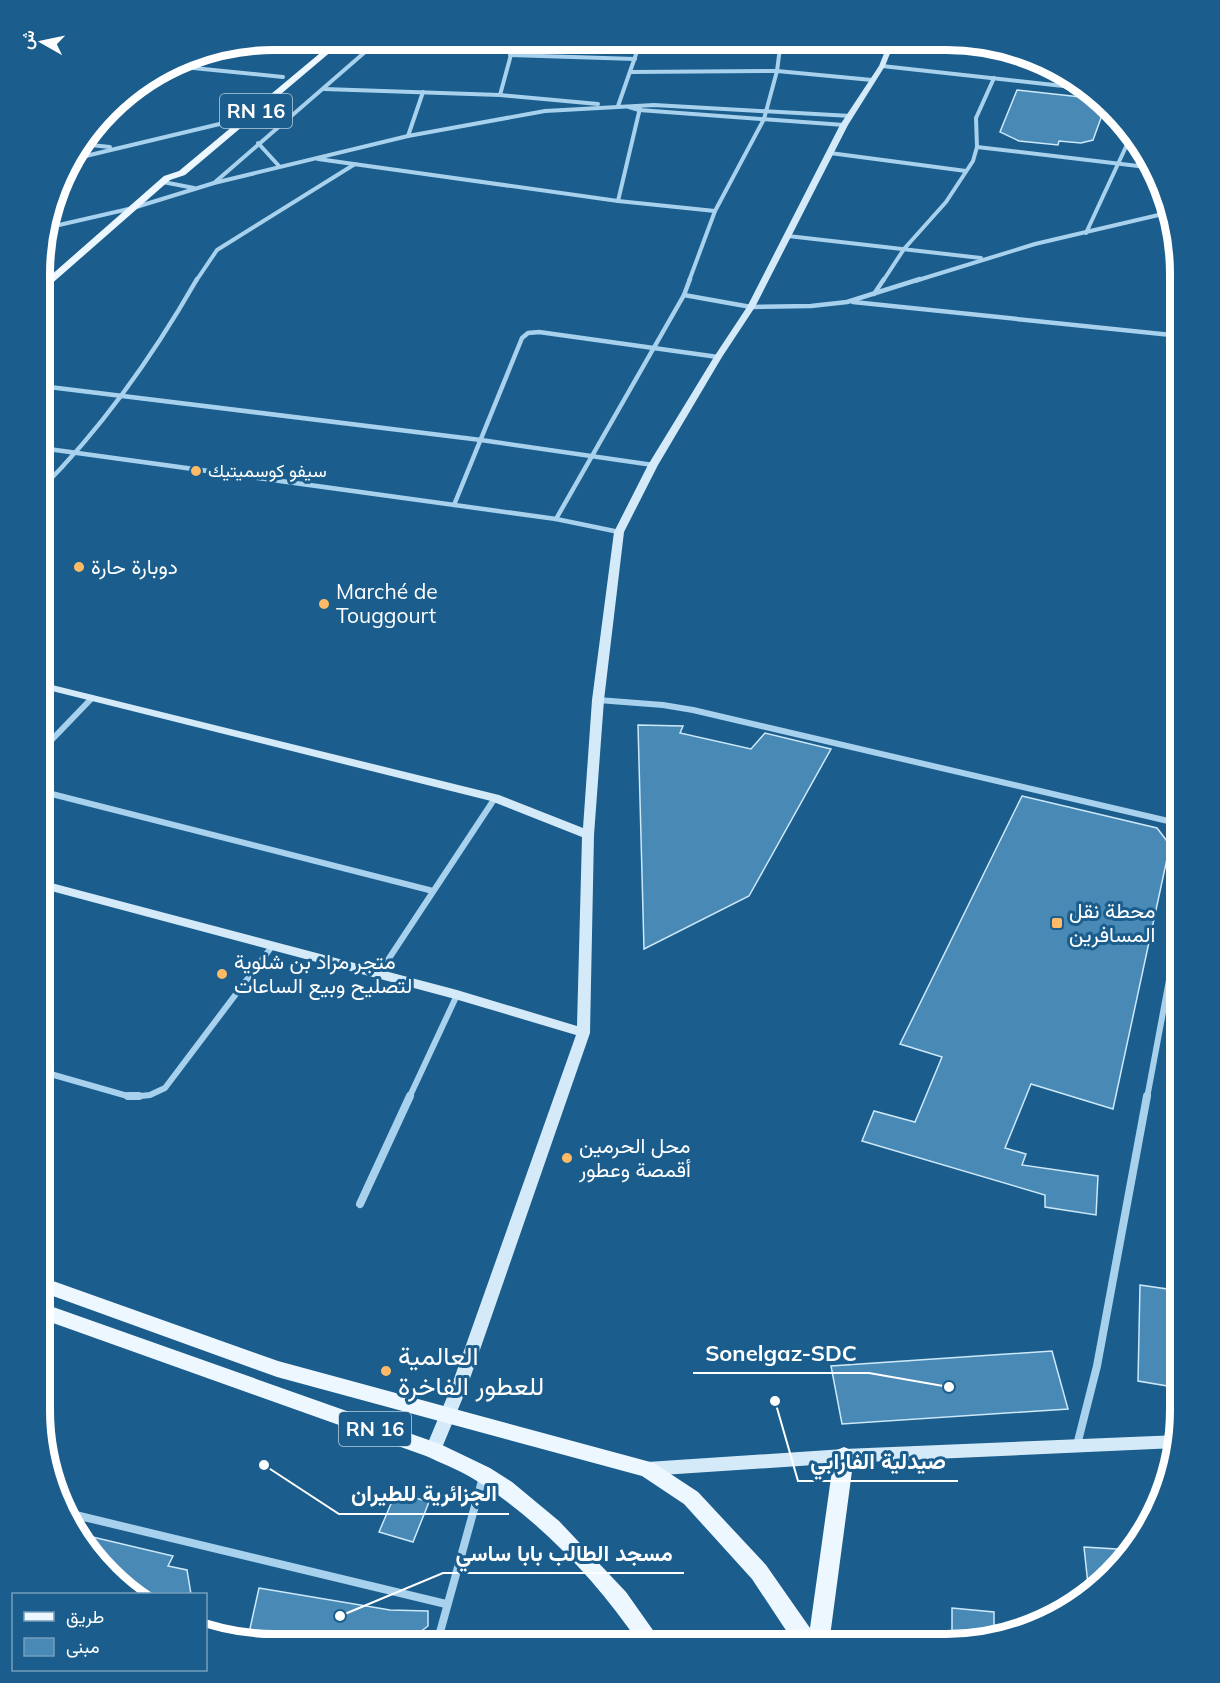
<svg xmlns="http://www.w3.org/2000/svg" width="1220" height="1683" viewBox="0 0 1220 1683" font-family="Mulish,Vazirmatn,sans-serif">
  <rect width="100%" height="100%" fill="#1b5d8c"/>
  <!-- building -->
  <g fill="#4889b6" stroke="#cde8f9" stroke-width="1.5">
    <path d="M1017 90 1099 99 1105 107 1093 140 1081 143 1059 141 1058 145 1019 141 1000 132Z"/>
    <path d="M638 725 683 726 680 733 751 749 765 733 831 749 749 896 644 949Z"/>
    <path d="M1022 796 1157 828 1170 845 1113 1109 1031 1084 1005 1148 1026 1154 1022 1165 1098 1176 1096 1215 1045 1207V1195L862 1141 874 1111 915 1122 942 1057 900 1044Z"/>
    <path d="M1140 1285 1181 1291 1180 1388 1138 1381Z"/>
    <path d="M1052 1351 1068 1409 842 1424 831 1366Z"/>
    <path d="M396 1492 429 1502 413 1542 379 1532Z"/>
    <path d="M80 1534 173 1556 168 1566 187 1570 191 1594H130Z"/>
    <path d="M1084 1547 1132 1550 1101 1586 1089 1594Z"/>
    <path d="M259 1588 390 1610 428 1611V1626L415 1636 416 1643 247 1642Z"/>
    <path d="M952 1608 994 1612V1633L952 1643Z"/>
  </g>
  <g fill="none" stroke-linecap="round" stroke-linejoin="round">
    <!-- street-far3 -->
    <g stroke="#a7d1ed" stroke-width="4">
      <path d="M700 40 780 43"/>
      <path d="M839 41 891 44"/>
      <path d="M954 41 991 45"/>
      <path d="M510 55 635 59"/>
      <path d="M173 66 283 77"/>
      <path d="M882 66 1090 89"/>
      <path d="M630 72 777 71 872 80"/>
      <path d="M324 89 500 95 598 104"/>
      <path d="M500 95 515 40"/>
      <path d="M618 106 641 40"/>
      <path d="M629 107 639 110 844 125"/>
      <path d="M408 136 423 92"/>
      <path d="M258 143 279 166"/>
      <path d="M81 144 110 147"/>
      <path d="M977 147 1155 168"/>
      <path d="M830 153 966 171"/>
      <path d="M318 159 618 201 715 211"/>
      <path d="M69 160 228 122"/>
      <path d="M163 182 194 188"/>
      <path d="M214 183 408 136 545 111 654 105 851 116"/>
      <path d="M618 201 640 108"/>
      <path d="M46 228 133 208 214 183 380 39"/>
      <path d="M1086 233 1130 138"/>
      <path d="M788 236 981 258"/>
      <path d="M196 281 217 250 355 164"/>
      <path d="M689 281 715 211 764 119 777 71 781 40"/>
      <path d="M883 281 904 249 946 202 973 161 977 147 976 118 994 78"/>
      <path d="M915 281 1035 244 1167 213"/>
    </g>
    <!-- street-far2 -->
    <g stroke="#a7d1ed" stroke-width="4.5">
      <path d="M690 279 684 295 751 307 811 306 847 302 920 279"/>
      <path d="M874 294 884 279"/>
      <path d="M853 302 1181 336"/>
      <path d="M41 386 481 440 653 465"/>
      <path d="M41 448 556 519 619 532"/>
      <path d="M41 489C103 427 153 356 197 279"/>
      <path d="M454 505 522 338 528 333 539 332 718 357"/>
      <path d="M556 519 684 295"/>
    </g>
    <!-- street-far1 -->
    <g stroke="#a7d1ed" stroke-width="6">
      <path d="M598 700 663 705 693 710 1181 824"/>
      <path d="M40 752 92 698"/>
      <path d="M40 791 433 891"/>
      <path d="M378 975 495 798"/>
      <path d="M40 1071 131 1097 150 1095 165 1088 273 945"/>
      <path d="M409 1098 457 995"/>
      <path d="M1147 1098 1181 916"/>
    </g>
    <!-- street -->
    <g stroke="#a7d1ed" stroke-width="8">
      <path d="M128 1096H139"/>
      <path d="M360 1204 410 1096"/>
      <path d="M1077 1445 1097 1366 1147 1096"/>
      <path d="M63 1512 446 1604"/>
      <path d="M437 1643 483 1477"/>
    </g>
    <!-- secondary -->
    <g fill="#d4eaf9" fill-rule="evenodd">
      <path d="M889 41H895L885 66 848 125 755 307 722 357 658 465 624 532 604 700 594 835 590 1033 466 1390 439 1455 433 1457 427 1455 425 1450 450 1390 576 1035 455 999 40 888V880L457 990 577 1026 582 837 491 801 40 688V682L499 795 583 828 592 700 614 532 648 465 714 357 747 307 840 125 879 66Z"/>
      <path d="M1179 1435 1176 1448 844 1463 647 1476 641 1474 639 1469 641 1464 647 1462 844 1449Z"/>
    </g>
    <!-- primary -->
    <g fill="#edf7ff" fill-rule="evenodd">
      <path d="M337 39H346L185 175 170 180 41 293V284L164 176 179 171Z"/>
      <path d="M39 1276 278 1361 654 1463 698 1492 766 1565 810 1628 834 1456 837 1450 844 1447 851 1450 854 1456 829 1644H795L752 1579 684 1504 642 1476 277 1377 39 1291Z"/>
      <path d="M39 1302 440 1444 490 1468 512 1482 559 1521 626 1592 662 1643H639C596 1580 538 1518 472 1478 457 1469 441 1463 426 1456L39 1318Z"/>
    </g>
  </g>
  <!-- markers -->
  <g fill="#feba64" stroke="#1b5d8c" stroke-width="2">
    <circle cx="196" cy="471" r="6"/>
    <circle cx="79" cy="567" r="6"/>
    <circle cx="324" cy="604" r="6"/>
    <rect x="1051" y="917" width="12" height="12" rx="3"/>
    <circle cx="222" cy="974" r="6"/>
    <circle cx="567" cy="1158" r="6"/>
    <circle cx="386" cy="1371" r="6"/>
  </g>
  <g text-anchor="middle" stroke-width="6" stroke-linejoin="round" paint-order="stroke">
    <!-- far-poi labels -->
    <g font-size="18" fill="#fff" stroke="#1b5d8c" text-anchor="start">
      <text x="208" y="477">سيفو كوسميتيك</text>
    </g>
    <!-- shield labels -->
    <g fill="#1b5d8c" stroke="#bbcedc" stroke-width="1.5">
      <rect x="220" y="94" width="72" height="34" rx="4.5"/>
      <rect x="339" y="1412" width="72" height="34" rx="4.5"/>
    </g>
    <g font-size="20" font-weight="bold" fill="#fff">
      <text x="256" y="118">RN 16</text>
      <text x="375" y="1436">RN 16</text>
    </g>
    <!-- poi labels -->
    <g font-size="21" fill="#fff" stroke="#1b5d8c" text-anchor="start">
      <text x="91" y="574">دوبارة حارة</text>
      <text x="336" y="599">Marché de<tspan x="336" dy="24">Touggourt</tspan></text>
      <text x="1069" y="918">محطة نقل<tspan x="1069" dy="24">المسافرين</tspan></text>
      <text x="234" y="969">متجر مراد بن شلوية<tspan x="234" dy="24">لتصليح وبيع الساعات</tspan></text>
      <text x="579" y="1153">محل الحرمين<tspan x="579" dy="24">أقمصة وعطور</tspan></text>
    </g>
    <!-- near-poi labels -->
    <g font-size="26" fill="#fff" stroke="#1b5d8c" text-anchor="start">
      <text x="398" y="1365">العالمية<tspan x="398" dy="30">للعطور الفاخرة</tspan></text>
    </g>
  </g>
  <!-- crop -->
  <path d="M0 0H1220V1683H0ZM274 50H946A224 224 0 0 1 1170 274V1410A224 224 0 0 1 946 1634H274A224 224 0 0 1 50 1410V274A224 224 0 0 1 274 50Z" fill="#1b5d8c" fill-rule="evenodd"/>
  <path fill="none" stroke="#fff" stroke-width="8" d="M274 50H946A224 224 0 0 1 1170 274V1410A224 224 0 0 1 946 1634H274A224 224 0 0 1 50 1410V274A224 224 0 0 1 274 50Z"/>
  <!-- callouts -->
  <path fill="none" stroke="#fff" stroke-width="2" d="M949 1387L869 1373H693M775 1401L798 1481H958M264 1465L339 1514H509M340 1616L443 1573H684"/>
  <g fill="#fff" stroke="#1b5d8c" stroke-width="2">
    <circle cx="949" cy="1387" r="6"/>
    <circle cx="775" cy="1401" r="6"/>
    <circle cx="264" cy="1465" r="6"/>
    <circle cx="340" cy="1616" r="6"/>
  </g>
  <g font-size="22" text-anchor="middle" font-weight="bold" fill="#fff" stroke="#1b5d8c" stroke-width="6" stroke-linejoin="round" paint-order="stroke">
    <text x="781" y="1361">Sonelgaz-SDC</text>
    <text x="878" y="1469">صيدلية الفارابي</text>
    <text x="424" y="1501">الجزائرية للطيران</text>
    <text x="564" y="1561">مسجد الطالب بابا ساسي</text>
  </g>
  <!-- legend -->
  <rect x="12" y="1593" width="195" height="78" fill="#1b5d8c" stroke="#769eba" stroke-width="1.5"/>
  <rect x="24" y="1612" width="30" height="9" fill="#edf7ff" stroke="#769eba" stroke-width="1.5"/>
  <text x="66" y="1623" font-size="18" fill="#ffffff">طريق</text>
  <rect x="24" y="1638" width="30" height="18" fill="#4889b6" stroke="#769eba" stroke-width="1.5"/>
  <text x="66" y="1653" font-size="18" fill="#ffffff">مبنى</text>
  <!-- north arrow -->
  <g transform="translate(42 42) rotate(279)" stroke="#1b5d8c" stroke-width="4.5" paint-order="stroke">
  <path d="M0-4.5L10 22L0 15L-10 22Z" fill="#ffffff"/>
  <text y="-9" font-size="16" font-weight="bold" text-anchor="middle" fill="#ffffff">ش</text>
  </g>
</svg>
